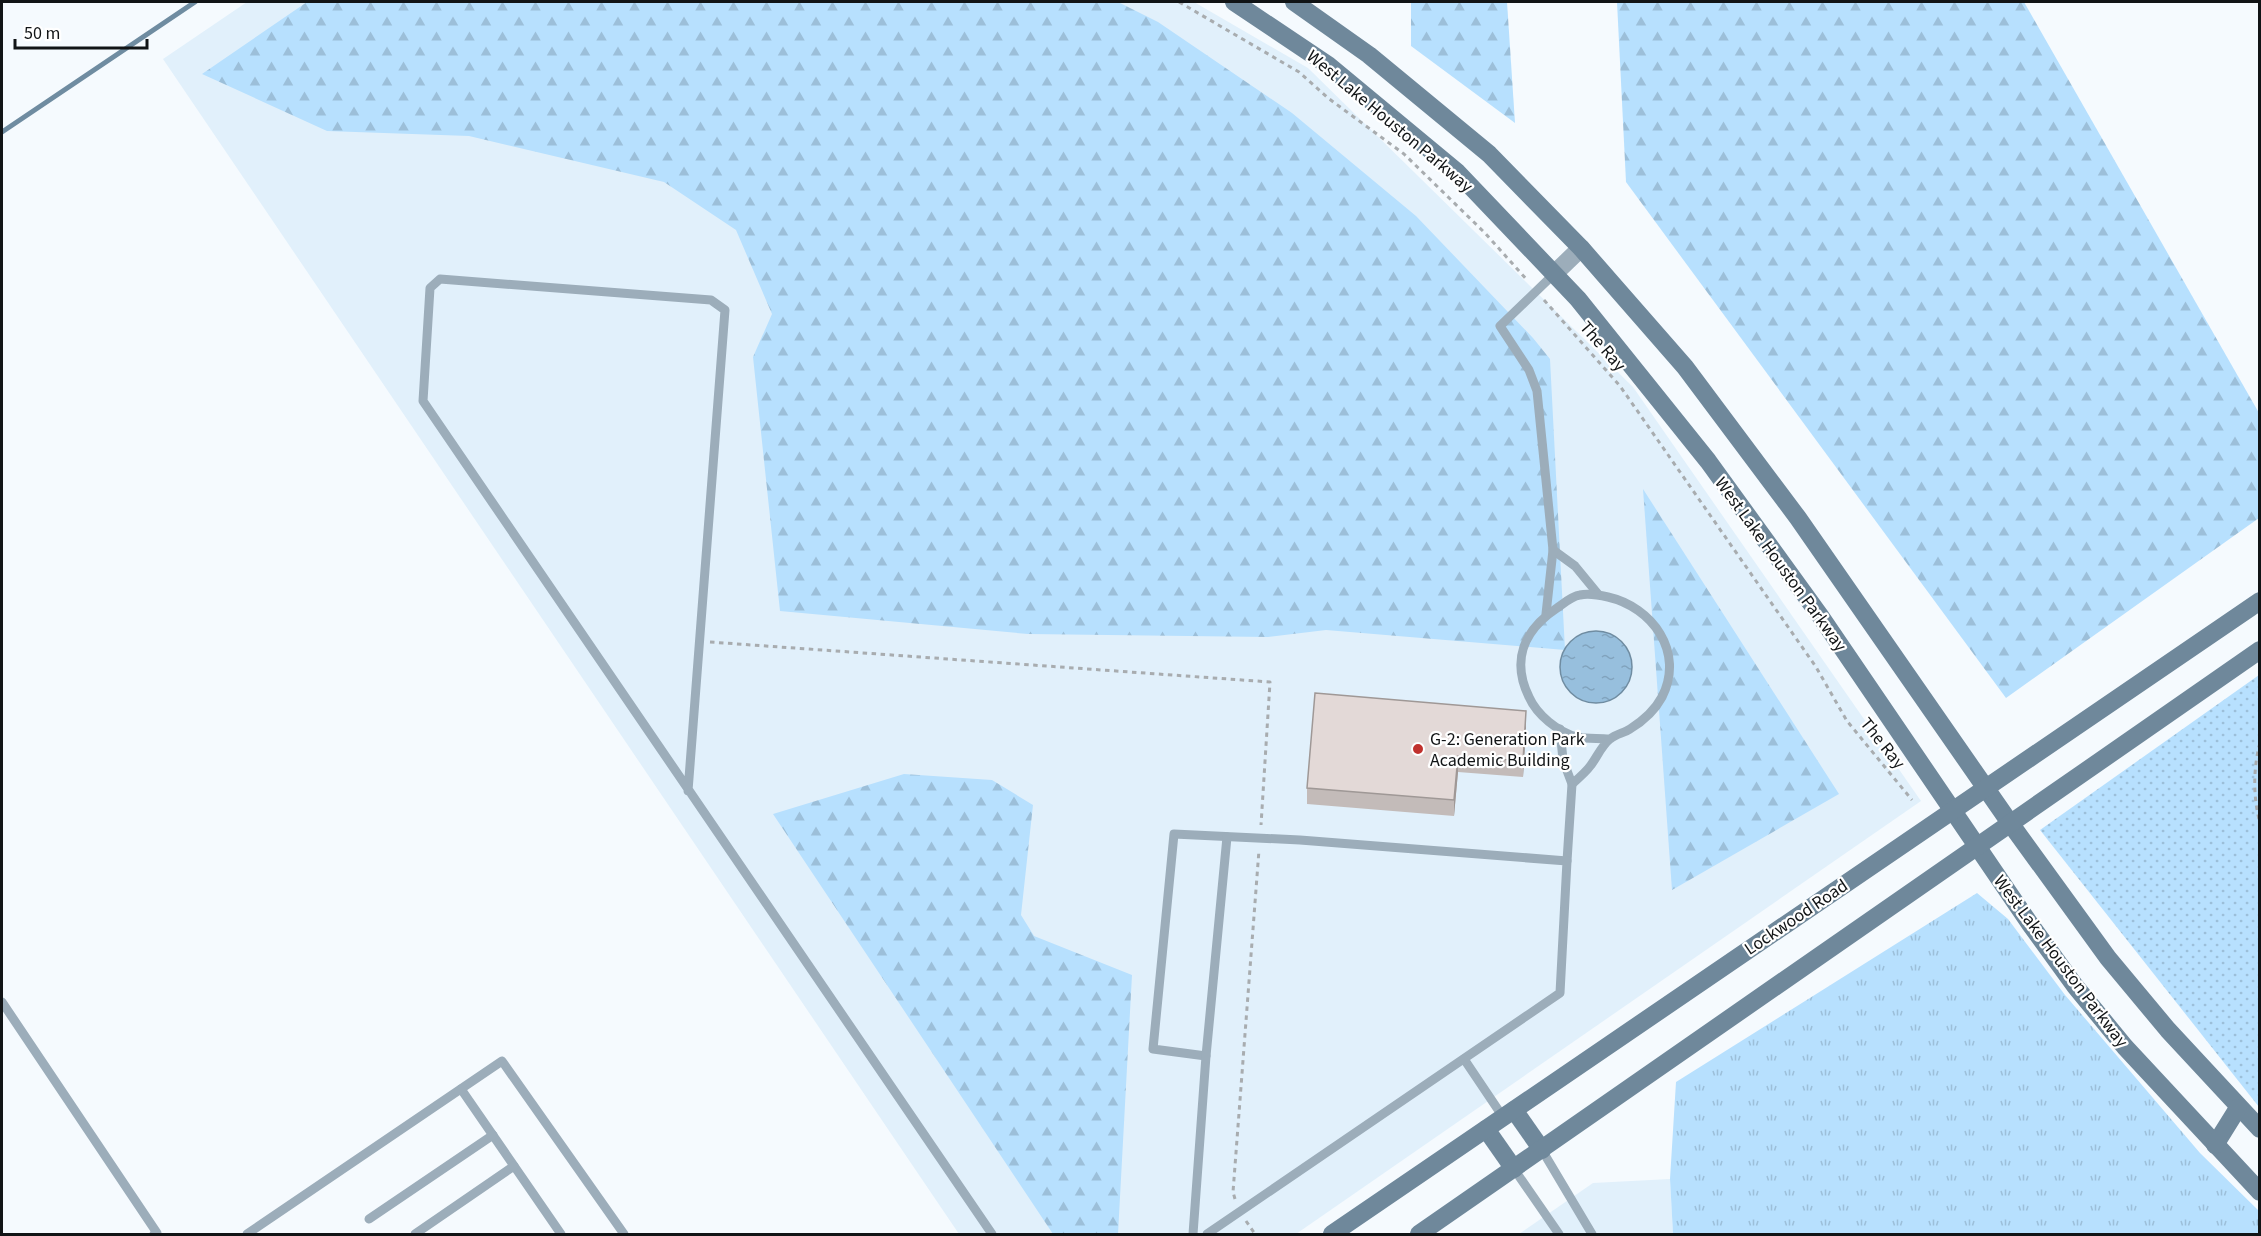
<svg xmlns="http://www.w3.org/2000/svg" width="2261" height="1236" viewBox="0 0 2261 1236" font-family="'Source Sans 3',sans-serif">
  <defs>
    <pattern id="grass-tufts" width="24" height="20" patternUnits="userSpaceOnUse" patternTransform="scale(1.5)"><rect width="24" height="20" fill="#b7e0fe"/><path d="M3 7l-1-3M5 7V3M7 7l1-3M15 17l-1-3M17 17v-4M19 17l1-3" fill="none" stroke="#9cbfd9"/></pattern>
    <pattern id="forest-firs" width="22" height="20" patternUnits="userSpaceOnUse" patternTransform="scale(1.5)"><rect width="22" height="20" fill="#b7e0fe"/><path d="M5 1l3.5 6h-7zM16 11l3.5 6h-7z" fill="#9cbfd9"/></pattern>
    <pattern id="park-dots" width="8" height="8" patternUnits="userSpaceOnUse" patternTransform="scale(1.5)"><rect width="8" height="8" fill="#b7e0fe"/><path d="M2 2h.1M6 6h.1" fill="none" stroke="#9cbfd9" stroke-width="1.8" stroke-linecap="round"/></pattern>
    <pattern id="water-ripples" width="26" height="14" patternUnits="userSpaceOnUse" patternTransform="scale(1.5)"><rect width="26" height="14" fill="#97bfdd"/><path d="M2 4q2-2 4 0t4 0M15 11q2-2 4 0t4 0" fill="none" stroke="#81a3bd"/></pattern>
  </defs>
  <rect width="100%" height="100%" fill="#f5fafe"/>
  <!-- built -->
  <g fill="#e1f0fb">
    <path d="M247 2H1194L1308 68 1633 387 1921 801 1296 1234H959L163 59Z"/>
    <path d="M1670 1179 1673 1234H1519L1593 1183Z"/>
  </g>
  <!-- grass -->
  <path fill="url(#grass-tufts)" d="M1977 893 2008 919 2065 995 2200 1153 2259 1211V1234H1673L1670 1179 1676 1082Z"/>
  <!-- forest -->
  <g fill="url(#forest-firs)">
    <path d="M307 2H1118L1158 22 1292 113 1416 216 1533 338 1550 359 1565 650 1326 630 1268 637 1028 634 780 611 753 357 772 314 736 230 664 182 469 136 327 131 202 74Z"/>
    <path d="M1411 2H1507L1515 123 1411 46Z"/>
    <path d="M1617 2H2024L2259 413V518L2006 698 1626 182Z"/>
    <path d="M1643 489 1839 794 1672 890Z"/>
    <path d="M904 774 992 780 1033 805 1021 915 1034 936 1132 975 1118 1234H1053L773 814Z"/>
  </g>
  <!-- park -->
  <path fill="url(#park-dots)" d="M2259 675V1107L2040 830Z"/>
  <!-- water -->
  <circle fill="url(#water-ripples)" stroke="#6f8ca1" stroke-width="1.5" cx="1596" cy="667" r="36"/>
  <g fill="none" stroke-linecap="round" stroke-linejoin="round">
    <!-- stream -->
    <path stroke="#6f8ca1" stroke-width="5" d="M2 132 195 2"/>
    <!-- path -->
    <g stroke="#a8acaf" stroke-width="3" stroke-dasharray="4.5 4.5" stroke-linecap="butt">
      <path d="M1179 2 1299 72 1328 98 1404 154 1485 233 1528 281"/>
      <path d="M1544 300 1620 386 1816 667 1847 721 1912 800"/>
      <path d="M710 642 1270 682 1261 825"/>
      <path d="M2260 743C2253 768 2253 798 2260 823"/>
      <path d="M1235 1199 1233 1192 1259 850"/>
      <path d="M1246 1221 1255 1234"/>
    </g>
    <!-- service -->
    <g stroke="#9cadba" stroke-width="9">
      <path d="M1553 550 1575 566 1598 594"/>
      <path d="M1546 614 1553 550 1537 391 1529 370 1500 326 1554 274"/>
      <path d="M1560 729 1563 760 1572 784 1567 861"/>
      <path d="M1572 784C1579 778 1586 772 1591 765 1597 757 1602 745 1610 739 1616 734 1624 733 1630 729 1643 721 1655 710 1662 697 1685 652 1652 607 1608 597 1599 595 1589 593 1580 595 1572 596 1564 603 1557 608 1524 630 1511 660 1529 697 1537 715 1558 732 1577 737 1587 739 1599 738 1609 739"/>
      <path d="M688 791 725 310 711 300 440 279 430 288 423 401 992 1234"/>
      <path d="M2 1002 157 1233 154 1234"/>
      <path d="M1206 1056 1153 1049 1174 834 1300 840 1567 861 1560 993 1207 1234"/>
      <path d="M1464 1059 1503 1117"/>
      <path d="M461 1089 561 1234"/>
      <path d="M1542 1150 1592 1234"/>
      <path d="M1514 1169 1559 1234"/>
      <path d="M369 1219 493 1135"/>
      <path d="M247 1234 502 1061 624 1234"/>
      <path d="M415 1234 514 1166"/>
      <path d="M1193 1234 1206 1056 1227 837"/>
    </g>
    <!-- minor -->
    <path stroke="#9cadba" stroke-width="18" d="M1554 274 1581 248"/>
    <!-- secondary -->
    <g stroke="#6f889b" stroke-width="18">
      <path d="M1234 2 1328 65 1457 172 1578 299 1708 461 1821 617 2030 924 2075 986 2125 1047 2260 1192"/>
      <path d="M1294 2 1369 55 1489 154 1581 248 1685 367 1798 518 2010 823 2108 958 2168 1030 2260 1129"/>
      <path d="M1514 1110 1542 1150"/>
      <path d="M1486 1129 1514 1169"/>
      <path d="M2215 1145 2238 1108"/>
      <path d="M1332 1234 2260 601"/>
      <path d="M1419 1234 2260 650"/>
    </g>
  </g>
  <!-- wall -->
  <path fill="#c3bbb9" d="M1526 727 1523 777 1458 772 1454 816 1307 804V788Z"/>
  <!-- shaded-wall -->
  <g fill="#9f9896">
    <path d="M1526 711V727L1523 777V761Z"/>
    <path d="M1458 756V772L1454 816V800Z"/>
  </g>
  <!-- building -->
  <path fill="#e3d9d7" stroke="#9f9896" stroke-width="1.5" d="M1315 693 1526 711 1523 761 1458 756 1454 800 1307 788Z"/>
  <!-- markers -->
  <circle fill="#c0312d" stroke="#fff" stroke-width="2" cx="1418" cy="749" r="6"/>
  <g text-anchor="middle" stroke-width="4.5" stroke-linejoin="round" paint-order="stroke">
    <!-- street labels -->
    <g font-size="18" fill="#111416" stroke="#fff">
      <text transform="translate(1390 121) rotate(40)" y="6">West Lake Houston Parkway</text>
      <text transform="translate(1603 346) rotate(49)" y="6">The Ray</text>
      <text transform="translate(1781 564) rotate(54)" y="6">West Lake Houston Parkway</text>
      <text transform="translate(1883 743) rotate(51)" y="6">The Ray</text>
      <text transform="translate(1796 917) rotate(-34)" y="6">Lockwood Road</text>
      <text transform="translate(2061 961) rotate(53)" y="6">West Lake Houston Parkway</text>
    </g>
    <!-- poi labels -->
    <g font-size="18" fill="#111416" stroke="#fff" text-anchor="start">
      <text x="1430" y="745">G-2: Generation Park<tspan x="1430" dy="21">Academic Building</tspan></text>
    </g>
  </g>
  <!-- border -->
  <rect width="2261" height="1236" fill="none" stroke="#111416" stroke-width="6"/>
  <!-- scale -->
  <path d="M15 39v9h132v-9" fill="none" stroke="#111416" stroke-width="3"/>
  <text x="24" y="39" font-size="18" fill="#111416" stroke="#ffffff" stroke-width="4.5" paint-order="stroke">50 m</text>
</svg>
